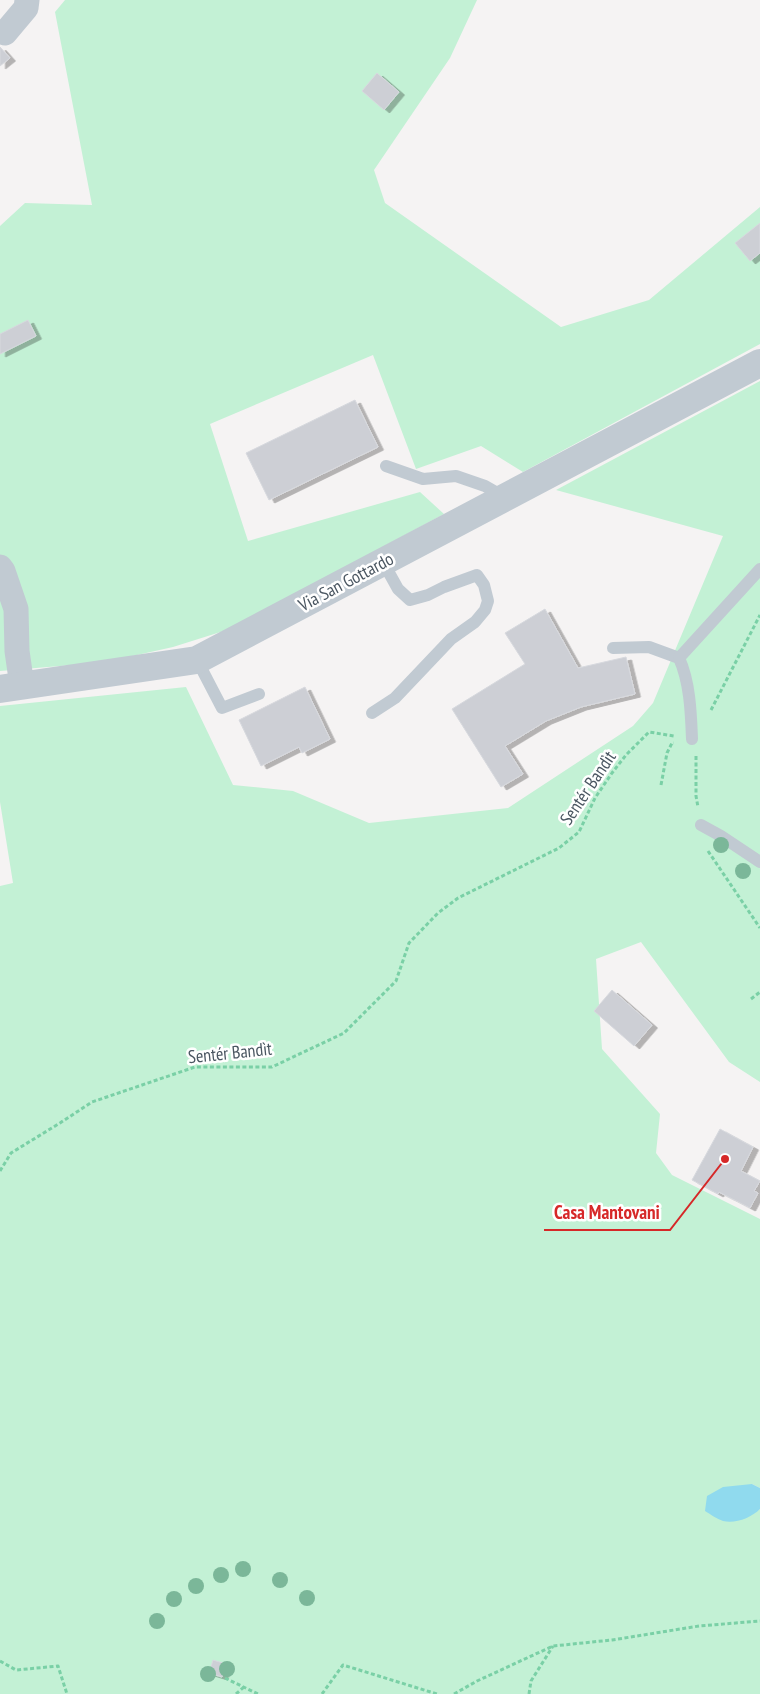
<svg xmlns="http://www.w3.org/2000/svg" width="760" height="1694" viewBox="0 0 760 1694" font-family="'PT Sans Narrow',sans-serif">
  <defs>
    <filter id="shadow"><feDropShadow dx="5.5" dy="3" stdDeviation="0" flood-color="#0004"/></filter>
  </defs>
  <rect width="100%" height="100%" fill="#f5f3f3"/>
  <!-- green -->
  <g fill="#c3f1d5">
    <path d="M65 0H477L450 58 374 170 385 203 561 327 649 300 760 207V344L523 472 481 446 416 469 373 355 210 424 248 541 420 492 444 514 230 629 173 647 128 657 96 663 0 671V226L25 203 92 205 55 12Z"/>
    <path d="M760 381V1082L729 1062 641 942 596 959 602 1049 660 1114 656 1153 672 1175 760 1219V1488L752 1484 757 1511 760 1509V1694H0V886L13 883 0 802V706L186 687 233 785 293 791 369 823 508 808 633 726 653 703 723 536 556 490Z"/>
  </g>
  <!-- water -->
  <path fill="#90daee" d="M752 1484 760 1488V1509C751 1518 735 1524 723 1521 717 1519 710 1514 705 1511L707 1496 723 1487Z"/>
  <!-- building -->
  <g fill="#cdcfd5" stroke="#d7d9de" filter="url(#shadow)">
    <path d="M0 47 10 58 0 66Z"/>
    <path d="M377 73 399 92 384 110 362 91Z"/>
    <path d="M760 223V253L750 261 735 243Z"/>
    <path d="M28 320 36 336 0 354V334Z"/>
    <path d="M355 400 378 447 269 500 246 453Z"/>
    <path d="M545 609 578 668 626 657 635 694 581 707 546 721 505 746 523 774 501 787 452 709 525 664 505 633Z"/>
    <path d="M305 687 330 739 302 753 299 747 261 766 239 720Z"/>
    <path d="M612 990 652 1025 634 1046 594 1011Z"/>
    <path d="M720 1129 753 1147 741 1171 760 1181 754 1191 758 1193 750 1208 719 1192 718 1194 692 1180Z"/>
    <path d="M213 1660 226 1664 222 1677 209 1673Z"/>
  </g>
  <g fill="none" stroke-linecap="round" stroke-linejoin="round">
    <!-- path -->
    <g stroke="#7ad0a6" stroke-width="3" stroke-dasharray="4 2.5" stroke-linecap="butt">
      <path d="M711 710 760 615"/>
      <path d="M696 756V796L698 807"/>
      <path d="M661 785 667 753 672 743H674"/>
      <path d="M708 851 760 928"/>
      <path d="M751 999 760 992"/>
      <path d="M0 1171 11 1153 60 1123 92 1102 195 1067H272L344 1033 396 981 409 943 438 913 458 898 559 848 579 832 595 798 612 773 626 755 649 732 674 736"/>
      <path d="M0 1661 16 1670 58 1666 67 1694"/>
      <path d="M225 1678 258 1694"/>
      <path d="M236 1694 244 1687"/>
      <path d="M322 1694 343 1665 437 1694"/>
      <path d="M454 1694 477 1681 553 1646 612 1640 699 1626 760 1621"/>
      <path d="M529 1694 531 1681 553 1646"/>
    </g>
    <!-- service -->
    <g stroke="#c1cad2" stroke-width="12">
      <path d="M386 466 423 479 456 476 485 486 506 498"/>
      <path d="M613 648 649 647 679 658C690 682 691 713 692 739"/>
      <path d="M679 658 760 569"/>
      <path d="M197 660 222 708 259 694"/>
      <path d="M372 713 395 698 451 639 475 622 485 610 488 601 484 585 477 575 444 587 428 595 410 600 398 589 383 562"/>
      <path d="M701 825 721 836 760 862"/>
    </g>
    <!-- minor -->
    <g stroke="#c1cad2" stroke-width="25">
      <path d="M5 33 26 8 27 0"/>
      <path d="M0 567 3 571 16 609 17 651 22 686"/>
    </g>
    <!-- tertiary -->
    <path stroke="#c1cad2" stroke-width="28" d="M0 689 197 660 760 363"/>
  </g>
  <!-- trees -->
  <g fill="#7bb799">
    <circle cx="721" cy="845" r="8"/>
    <circle cx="743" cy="871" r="8"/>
    <circle cx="243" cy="1569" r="8"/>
    <circle cx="221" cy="1575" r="8"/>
    <circle cx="280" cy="1580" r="8"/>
    <circle cx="196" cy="1586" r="8"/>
    <circle cx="307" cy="1598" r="8"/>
    <circle cx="174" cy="1599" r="8"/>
    <circle cx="157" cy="1621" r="8"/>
    <circle cx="227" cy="1669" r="8"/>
    <circle cx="208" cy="1674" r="8"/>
  </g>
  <g text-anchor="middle" stroke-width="5" stroke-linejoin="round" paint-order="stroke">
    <!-- street labels -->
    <g font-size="18" fill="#4a5661" stroke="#fff">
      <text transform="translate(346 582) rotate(-28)" y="6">Via San Gottardo</text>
      <text transform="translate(588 788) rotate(-56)" y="6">Sentér Bandìt</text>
      <text transform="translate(230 1053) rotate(-6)" y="6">Sentér Bandìt</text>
    </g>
  </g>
  <!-- callouts -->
  <path fill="none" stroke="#d62828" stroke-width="2" d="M725 1159L670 1230H544"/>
  <circle fill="#d62828" stroke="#fff" stroke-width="2" cx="725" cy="1159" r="5"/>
  <g font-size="19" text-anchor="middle" font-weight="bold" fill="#d62828" stroke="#fff" stroke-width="5" stroke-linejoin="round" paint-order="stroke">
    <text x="607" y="1219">Casa Mantovani</text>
  </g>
</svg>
